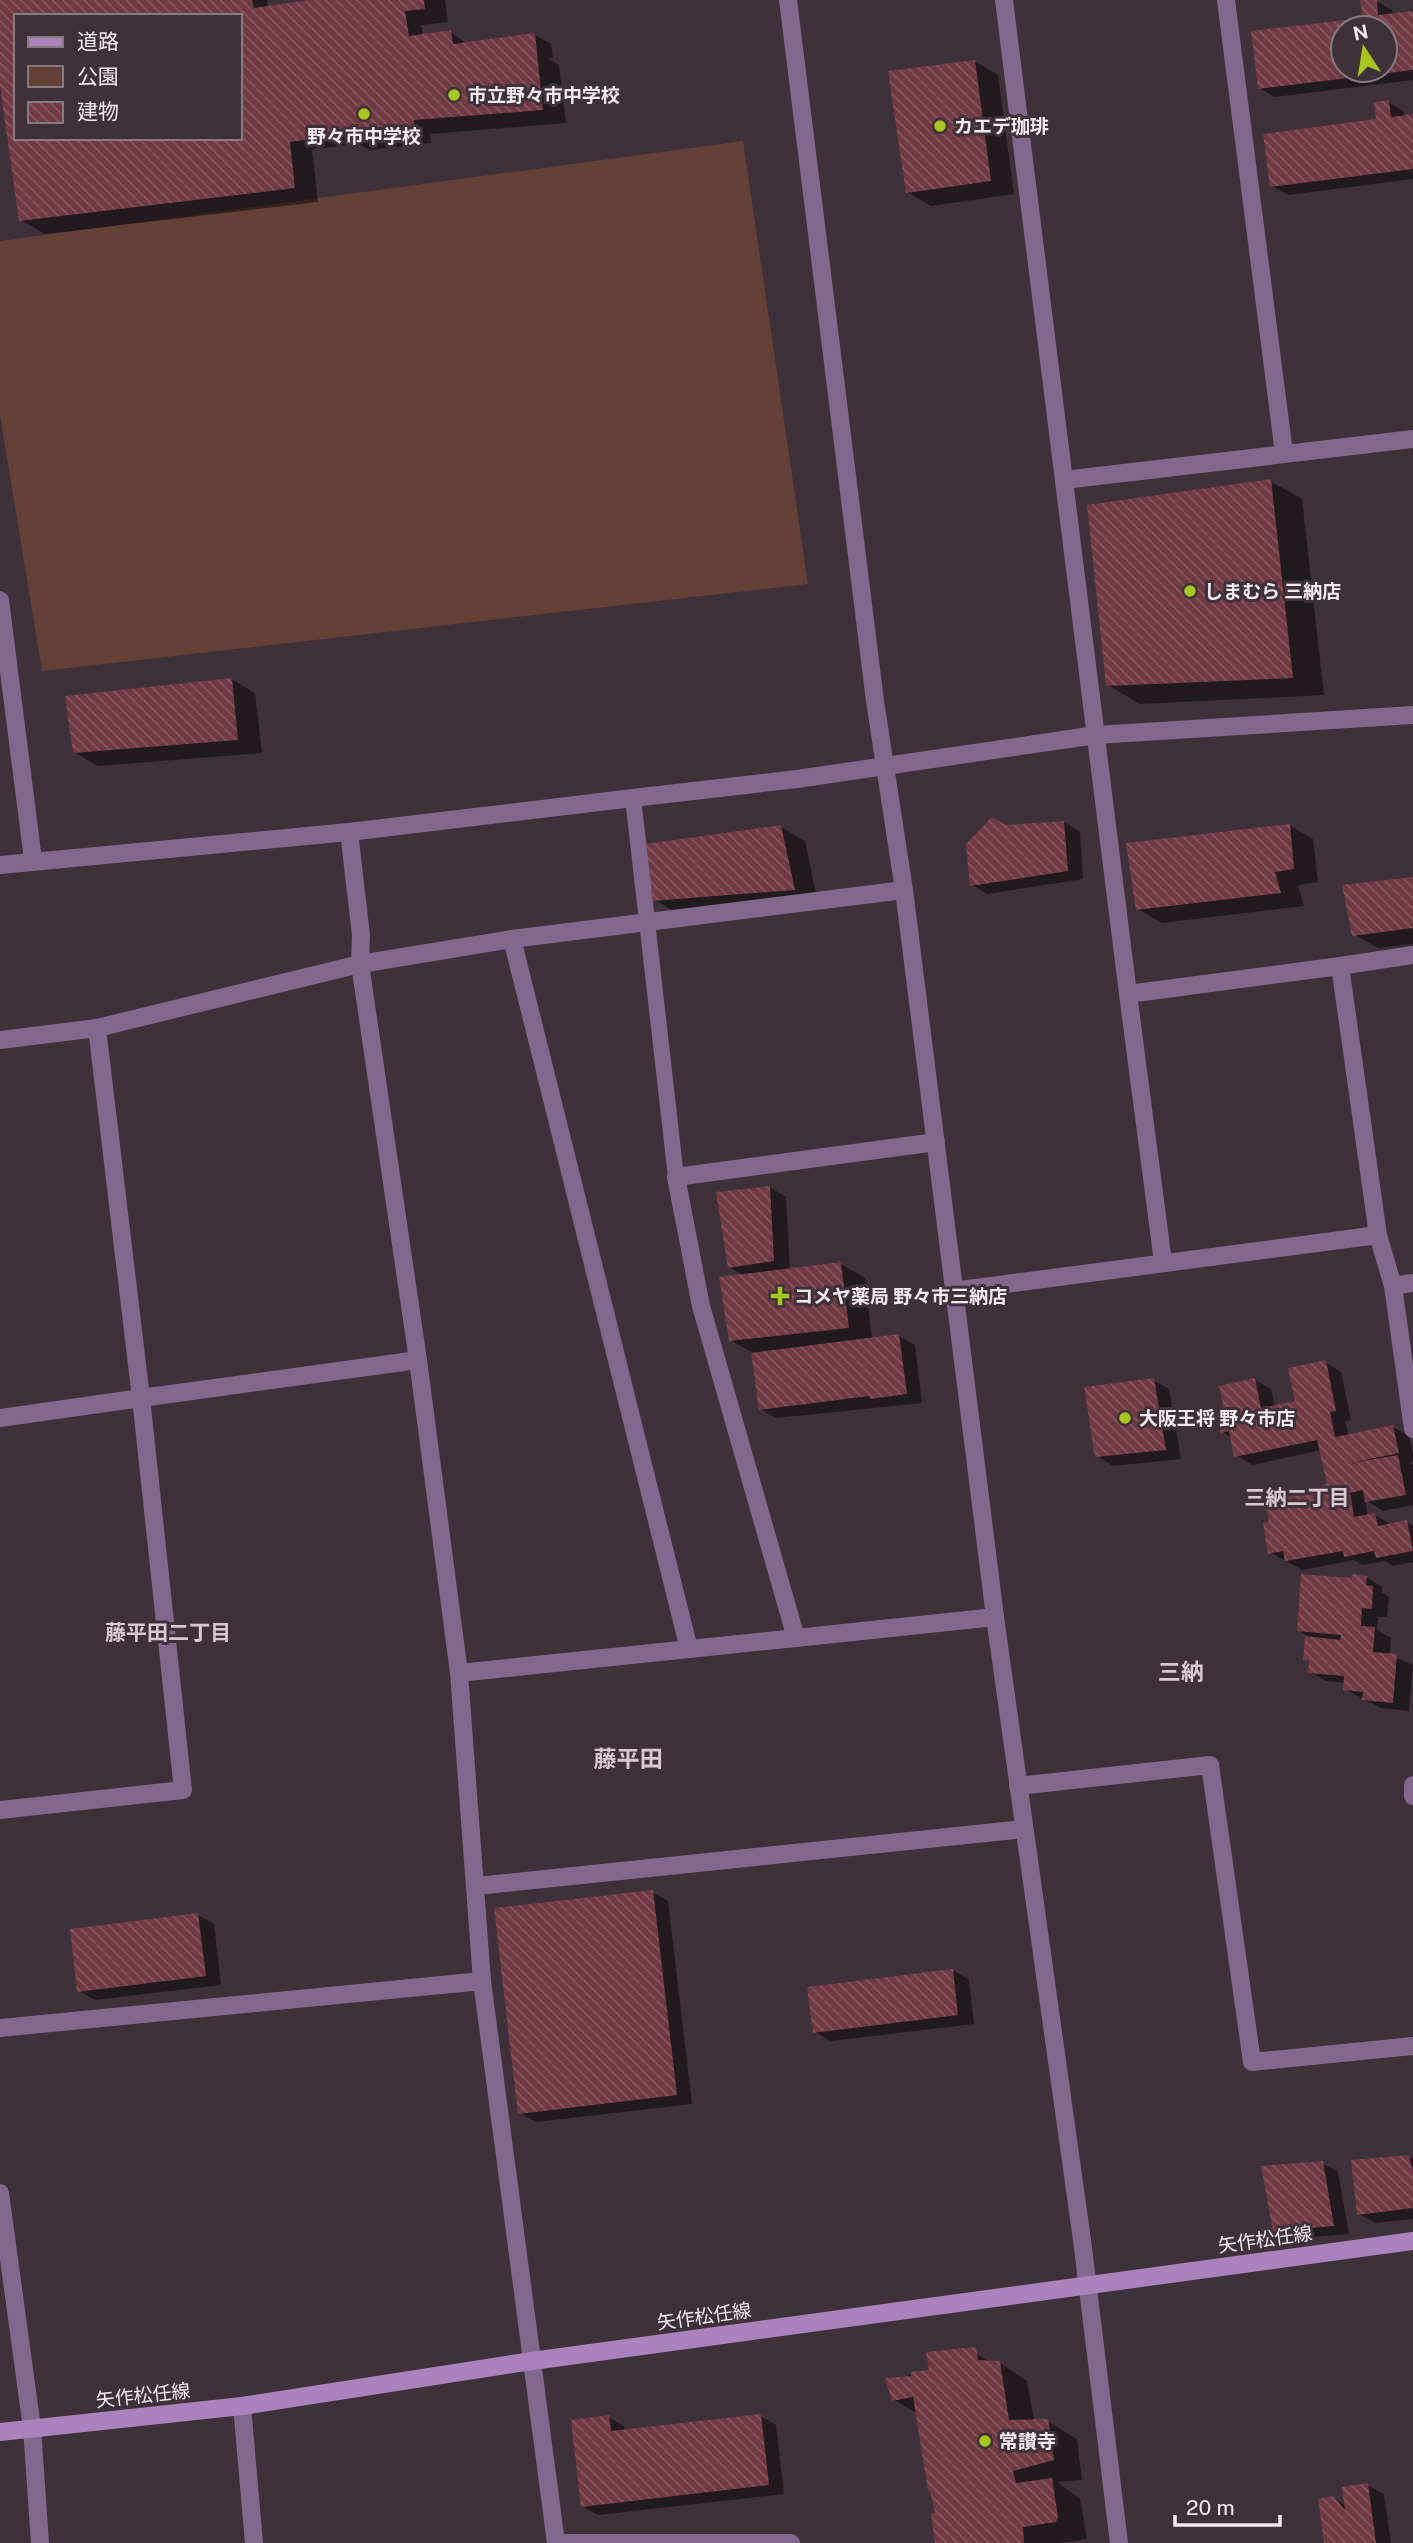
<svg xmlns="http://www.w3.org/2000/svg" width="1413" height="2543" viewBox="0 0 1413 2543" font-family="'Public Sans','Noto Sans JP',sans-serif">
  <defs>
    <pattern id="building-back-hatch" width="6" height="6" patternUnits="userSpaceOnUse" patternTransform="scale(1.75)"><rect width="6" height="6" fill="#713a43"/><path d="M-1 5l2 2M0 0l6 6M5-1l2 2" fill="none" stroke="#86575e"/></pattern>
  </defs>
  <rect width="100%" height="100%" fill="#3f3139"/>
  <!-- green -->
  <path fill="#644136" d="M743 141 808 584 42 671 0 415V241Z"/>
  <!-- shadow -->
  <g fill="#0007" fill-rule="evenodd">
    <path d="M0 0H267L268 9 311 0H445L448 22 421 25 423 35 451 32 467 44 535 35 551 44 553 58H547L559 65 566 123 430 134 431 143 370 150 358 144 312 149 318 202 45 234 21 220 0 74ZM16 16H240V138H16Z"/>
    <path d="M1376 1 1392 10 1393 15 1413 13V80L1275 97 1259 88 1253 33 1365 19ZM1343 28H1385V70H1343Z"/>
    <path d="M974 61 998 75 1014 194 931 206 907 192Z"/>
    <path d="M1388 102 1404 111 1405 117 1413 116V179L1288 195 1272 186 1378 121Z"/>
    <path d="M1270 481 1302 499 1324 695 1140 704 1108 685Z"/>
    <path d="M231 679 255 693 262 753 98 766 74 752Z"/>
    <path d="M1064 822 1080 832 1083 879 987 894 971 884 1006 827Z"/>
    <path d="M1289 825 1313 839 1318 882 1298 885 1304 906 1162 923 1138 909Z"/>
    <path d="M781 827 805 841 818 903 677 913 653 899Z"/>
    <path d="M1413 879V944L1378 948 1353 934Z"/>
    <path d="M770 1187 786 1197 790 1270 841 1264 865 1278 872 1340 899 1336 915 1345 922 1403 776 1418 760 1409 753 1353 730 1340 744 1276 729 1267Z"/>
    <path d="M1325 1362 1341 1372 1351 1420 1345 1421 1349 1436 1393 1427 1409 1436 1413 1454V1462L1408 1463 1413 1465V1505L1383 1511 1365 1500 1368 1517 1375 1515 1392 1525 1407 1522 1413 1526V1562L1393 1566 1385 1561 1362 1565 1354 1560 1302 1570 1270 1552 1329 1486 1321 1450 1252 1465 1236 1455 1232 1438 1222 1432 1226 1410 1255 1380 1271 1389 1275 1407 1297 1403Z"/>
    <path d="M1153 1380 1169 1389 1181 1459 1113 1466 1097 1456Z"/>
    <path d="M1366 1577 1382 1587V1593L1389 1597 1387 1617H1378L1377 1630 1391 1638 1390 1655 1413 1665 1409 1711 1380 1708 1345 1689V1683L1326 1681 1310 1672 1311 1663 1304 1659 1311 1638 1298 1630 1353 1580Z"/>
    <path d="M652 1892 668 1901 692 2104 536 2122 520 2113Z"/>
    <path d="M198 1915 214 1924 221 1985 95 2000 79 1991Z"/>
    <path d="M953 1970 969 1980 974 2024 831 2041 815 2032Z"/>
    <path d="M1409 2157 1413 2159V2219L1375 2223 1359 2214Z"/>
    <path d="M1322 2163 1338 2172 1349 2234 1290 2239 1274 2230Z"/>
    <path d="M974 2352 992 2363H1000L1027 2381 1034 2421 1045 2420 1077 2439 1082 2480 1057 2482 1080 2499 1087 2539 1061 2543H938L937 2514 918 2414 894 2400 907 2375 931 2371Z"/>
    <path d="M760 2416 776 2425 784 2494 598 2515 582 2506 608 2417 624 2426 625 2431Z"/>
    <path d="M1367 2485 1384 2494 1391 2543H1326L1333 2498 1347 2506Z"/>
  </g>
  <!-- building -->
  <g fill="url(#building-back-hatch)" fill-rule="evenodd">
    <path d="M0 0H252L254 8 309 0H424L425 9 405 11 409 36 451 30 453 44 535 33 543 110 414 120 415 135 352 142 351 134 290 142 295 188 19 221 0 86ZM16 16H240V138H16Z"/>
    <path d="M1360 0H1377L1378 15 1413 11V70L1258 89 1251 31 1363 18ZM1343 28H1385V70H1343Z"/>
    <path d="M975 60 991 181 906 193 888 71Z"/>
    <path d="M1389 100 1391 117 1413 114V169L1270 187 1263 134 1376 119 1374 102Z"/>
    <path d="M1271 479 1293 678 1106 686 1087 505Z"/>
    <path d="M232 678 238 740 73 753 65 696Z"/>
    <path d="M992 817 1006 825 1064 821 1068 871 970 886 966 844Z"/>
    <path d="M1290 824 1294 869 1275 872 1281 893 1136 910 1126 843Z"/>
    <path d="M781 825 795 890 651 901 645 844Z"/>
    <path d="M1413 877V928L1352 936 1342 885Z"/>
    <path d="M770 1186 774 1261 728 1268 716 1192Z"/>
    <path d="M841 1262 849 1328 729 1341 719 1277Z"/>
    <path d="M899 1334 907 1394 870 1399 869 1396 759 1410 751 1353Z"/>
    <path d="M1326 1360 1336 1411 1330 1412 1335 1437 1393 1425 1399 1453 1346 1464 1398 1455 1406 1495 1365 1502 1363 1490 1350 1493 1354 1517 1375 1513 1378 1526 1407 1520 1413 1551 1376 1558 1374 1551 1344 1557 1343 1551 1285 1561 1283 1551 1268 1554 1263 1523 1269 1522 1264 1496 1327 1484 1317 1440 1234 1457 1229 1431 1221 1433 1216 1411 1224 1409 1219 1386 1255 1378 1261 1408 1295 1401 1288 1368Z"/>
    <path d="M1154 1378 1166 1450 1095 1457 1084 1387Z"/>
    <path d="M1301 1574 1352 1578V1574L1367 1576 1366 1585 1373 1586 1372 1609 1362 1608 1361 1626 1375 1627 1373 1652 1397 1654 1393 1703 1362 1700 1363 1692 1343 1690 1344 1676 1308 1673 1309 1661 1303 1660 1305 1636 1340 1640 1341 1635 1297 1631Z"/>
    <path d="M653 1890 677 2095 518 2114 494 1908Z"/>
    <path d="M198 1913 206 1976 77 1992 70 1929Z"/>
    <path d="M953 1969 958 2015 813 2033 807 1987Z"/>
    <path d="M1409 2155 1413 2172V2208L1357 2215 1351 2160Z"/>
    <path d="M1323 2161 1334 2226 1273 2231 1261 2166Z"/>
    <path d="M976 2347 978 2360 1000 2361 1009 2420 1048 2419 1054 2460 1013 2471 1016 2483 1052 2478 1058 2517 1056 2522 1023 2527 1024 2543H935L931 2513H935L930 2491H928L913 2397 892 2401 885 2378 911 2376V2372L929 2370 926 2352Z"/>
    <path d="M761 2414 769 2485 581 2507 571 2420 609 2415 611 2431Z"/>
    <path d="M1368 2483 1376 2543H1324L1318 2499 1333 2496 1345 2510 1342 2487Z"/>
  </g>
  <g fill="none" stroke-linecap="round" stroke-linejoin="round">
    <!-- service -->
    <path stroke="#81688c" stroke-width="16" d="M633 798 676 1177"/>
    <!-- minor -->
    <g stroke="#81688c" stroke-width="18">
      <path d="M1004 0 1128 994"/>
      <path d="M1226 0 1284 453"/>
      <path d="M1064 480 1413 439"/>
      <path d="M0 600 33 860"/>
      <path d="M349 832 361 935 360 964 418 1360 459 1673 482 1981 556 2543"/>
      <path d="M512 939 689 1649"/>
      <path d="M1413 955 1340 966 1378 1235 1393 1286 1413 1429"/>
      <path d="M0 1040 97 1028 360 964 512 939 904 890"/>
      <path d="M936 1142 676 1177 701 1306 796 1638 995 1617"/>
      <path d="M1163 1262 1128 994 1340 966"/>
      <path d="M1393 1286 1413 1283"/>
      <path d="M953 1291 1378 1235"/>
      <path d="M0 1418 141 1398 97 1028"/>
      <path d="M459 1673 796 1638"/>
      <path d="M1413 1785V1796"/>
      <path d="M1018 1786 1210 1765 1252 2062 1413 2046"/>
      <path d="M0 1810 183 1790 141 1398 418 1360"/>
      <path d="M477 1886 1024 1829"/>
      <path d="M0 2028 482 1981"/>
      <path d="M0 2193 32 2428 40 2543"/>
      <path d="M242 2406 254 2543"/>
      <path d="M566 2543H791"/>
    </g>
    <!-- tertiary -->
    <g stroke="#81688c" stroke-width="18">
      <path d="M788 0 875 701 904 890 995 1617 1082 2240 1119 2543"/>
      <path d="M0 865 349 832 633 798 797 779 1096 735 1413 715"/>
    </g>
    <!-- secondary -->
    <path stroke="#aa82bc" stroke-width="18" d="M0 2432 242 2406 532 2361 1413 2241"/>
  </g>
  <!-- markers -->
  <g fill="#a8c71c" stroke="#3f3139" stroke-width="2.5">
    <circle cx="454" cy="95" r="7"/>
    <circle cx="364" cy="114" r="7"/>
    <circle cx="940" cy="126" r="7"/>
    <circle cx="1190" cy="591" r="7"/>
    <path d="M776.5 1285.5h7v7h7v7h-7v7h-7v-7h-7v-7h7z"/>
    <circle cx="1125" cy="1418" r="7"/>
    <circle cx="985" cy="2441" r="7"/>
  </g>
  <g text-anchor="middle" stroke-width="6" stroke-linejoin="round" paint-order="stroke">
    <!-- poi labels -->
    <g font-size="19" font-weight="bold" fill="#f3eaef" stroke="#3f3139" text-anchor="start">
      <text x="468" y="102">市立野々市中学校</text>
      <text x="954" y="133">カエデ珈琲</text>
      <text x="364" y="143" text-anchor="middle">野々市中学校</text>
      <text x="1204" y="598">しまむら 三納店</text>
      <text x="794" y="1303">コメヤ薬局 野々市三納店</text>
      <text x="1139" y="1425">大阪王将 野々市店</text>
      <text x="999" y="2448">常讃寺</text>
    </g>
    <!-- street labels -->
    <g font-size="19" fill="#f3eaef" stroke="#3f3139">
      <text transform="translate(1265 2239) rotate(-8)" y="7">矢作松任線</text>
      <text transform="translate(704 2316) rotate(-8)" y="7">矢作松任線</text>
      <text transform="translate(143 2395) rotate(-6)" y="7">矢作松任線</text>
    </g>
    <!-- neighbourhood labels -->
    <g font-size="21" font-weight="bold" fill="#d9c7d1" stroke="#3f3139">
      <text x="1297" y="1505">三納二丁目</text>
      <text x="168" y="1640">藤平田二丁目</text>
    </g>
    <!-- quarter labels -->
    <g font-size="23" font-weight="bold" fill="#d9c7d1" stroke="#3f3139">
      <text x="1181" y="1680">三納</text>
      <text x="628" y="1767">藤平田</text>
    </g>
  </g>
  <!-- legend -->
  <rect x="14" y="14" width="228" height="126" fill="#3f3139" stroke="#877b82" stroke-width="2"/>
  <rect x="28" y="37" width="35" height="10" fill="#aa82bc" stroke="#877b82" stroke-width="2"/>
  <text x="77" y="49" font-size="21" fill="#f3eaef">道路</text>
  <rect x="28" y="66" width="35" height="21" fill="#644136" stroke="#877b82" stroke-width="2"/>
  <text x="77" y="84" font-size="21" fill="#f3eaef">公園</text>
  <rect x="28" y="102" width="35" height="21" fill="url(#building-back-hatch)" stroke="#877b82" stroke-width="2"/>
  <text x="77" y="119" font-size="21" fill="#f3eaef">建物</text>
  <!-- north arrow -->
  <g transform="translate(1364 49) rotate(348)"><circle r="33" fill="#3f3139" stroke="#877b82" stroke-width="2"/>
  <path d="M0-5L12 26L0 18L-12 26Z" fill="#a8c71c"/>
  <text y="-10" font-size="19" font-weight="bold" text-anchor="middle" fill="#f3eaef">N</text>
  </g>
  <!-- scale -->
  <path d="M1175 2515v10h105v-10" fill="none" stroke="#f3eaef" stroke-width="3.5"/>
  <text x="1186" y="2515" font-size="21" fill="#f3eaef" stroke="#3f3139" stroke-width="5" paint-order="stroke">20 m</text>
</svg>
